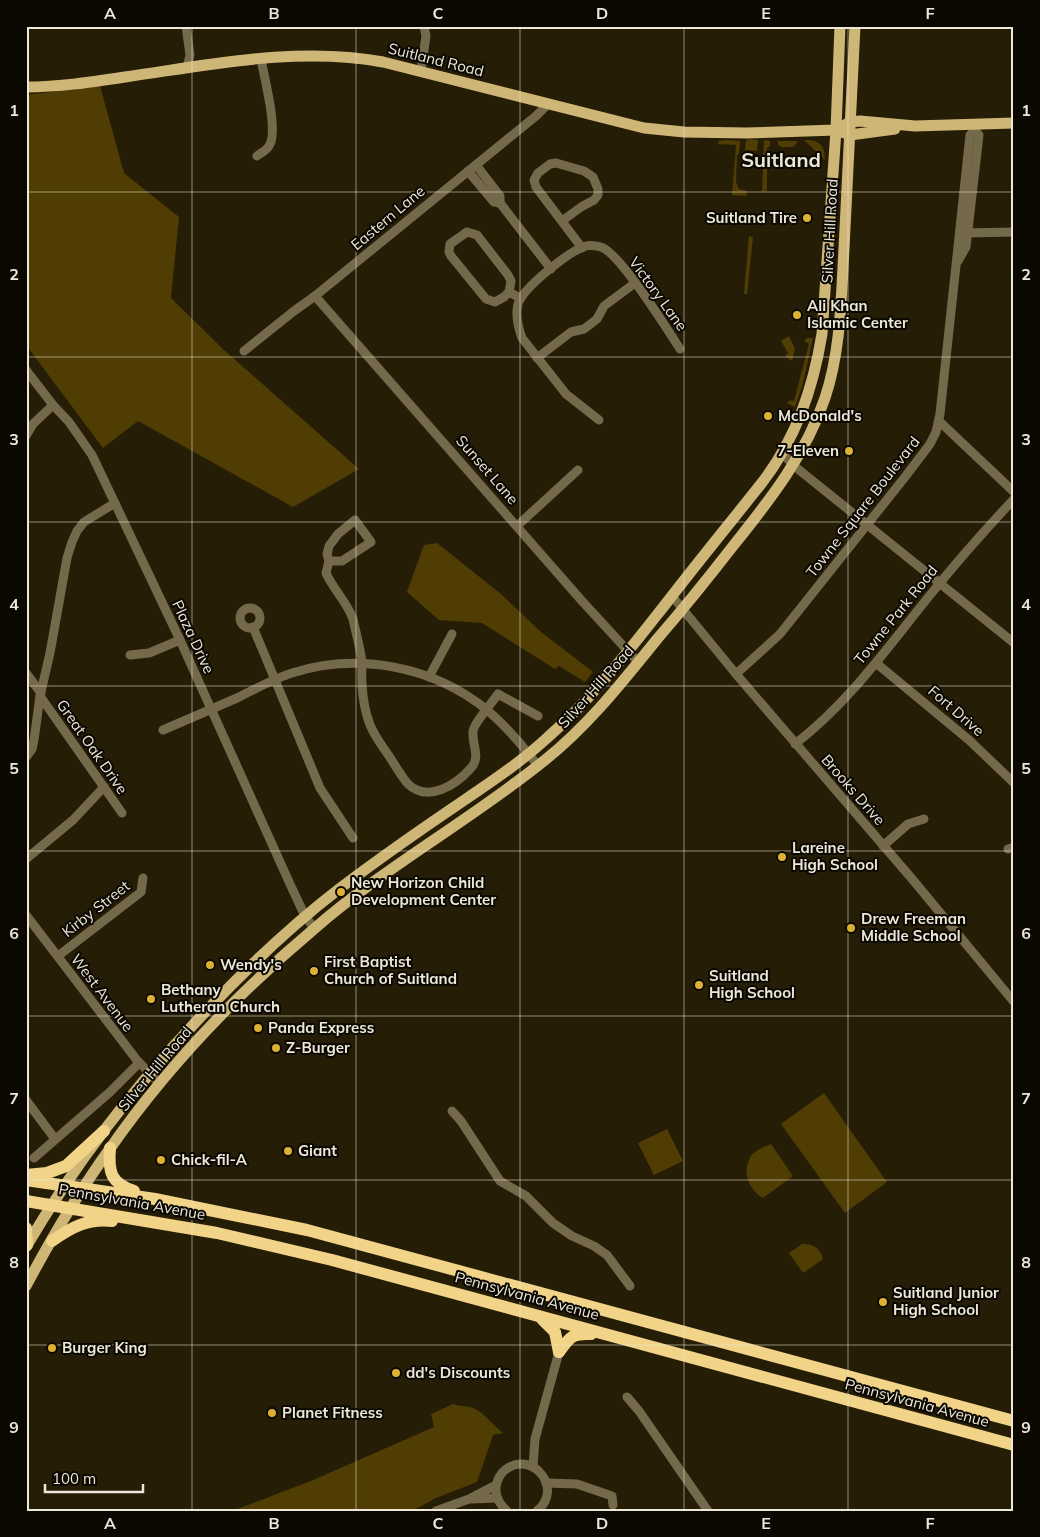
<svg xmlns="http://www.w3.org/2000/svg" width="1040" height="1537" viewBox="0 0 1040 1537" font-family="Mulish,sans-serif">
  <rect width="100%" height="100%" fill="#261d06"/>
  <!-- green -->
  <g fill="#503d03">
    <path d="M100 86 124 173 179 217 171 298 224 350 359 469 293 507 138 421 103 448 26 345V95Z"/>
    <path d="M748 139 758 140 757 151 745 150 746 141Z"/>
    <path d="M726 140 740 141 739 153 737 155 736 182 739 189 747 191 746 196 732 195 736 145 718 144 719 141Z"/>
    <path d="M764 140 770 141V146L767 148V191L762 192Z"/>
    <path d="M804 140C819 139 825 145 825 160Z"/>
    <path d="M777 141H797V143L793 147H783L779 146Z"/>
    <path d="M749 236 753 237 747 294H744Z"/>
    <path d="M789 336 795 349 792 361 785 356 788 353 781 341Z"/>
    <path d="M807 338H813L803 383 795 407 787 403 790 400 794 401 809 344 804 341Z"/>
    <path d="M437 543 501 594 541 632 593 672 585 682 559 666 555 669 482 623 439 620 407 592 424 545Z"/>
    <path d="M824 1093 887 1182 845 1213 781 1124Z"/>
    <path d="M667 1129 683 1161 654 1175 638 1143Z"/>
    <path d="M771 1144 793 1176 763 1198C749 1190 741 1172 751 1156 755 1150 764 1147 771 1144Z"/>
    <path d="M802 1244C813 1243 820 1248 823 1259L803 1273 789 1253Z"/>
    <path d="M453 1404C459 1406 467 1406 473 1408 485 1413 493 1426 503 1433L493 1435 477 1482 436 1498 412 1511H232L311 1481 434 1427 431 1414Z"/>
  </g>
  <g fill="none" stroke-linecap="round" stroke-linejoin="round">
    <!-- minor -->
    <g stroke="#75694c" stroke-width="9">
      <path d="M186 26 190 55 187 68"/>
      <path d="M421 71 426 36 424 26"/>
      <path d="M257 156C261 153 267 150 269 146 279 132 264 77 261 59"/>
      <path d="M476 165 500 196V203L551 269"/>
      <path d="M468 171 494 202 500 203"/>
      <path d="M562 221 581 207 594 200 598 195V189L593 177 584 171 556 163 550 164 538 173 534 180 536 187 582 248"/>
      <path d="M964 233 1014 232"/>
      <path d="M958 261 966 247 979 135 975 130"/>
      <path d="M509 292 504 297 495 302 486 299 451 256 449 252 450 244 467 232 477 235 508 275 511 281 509 292 520 298"/>
      <path d="M315 296 582 601 638 662"/>
      <path d="M244 351 294 311 315 296 536 116 548 104"/>
      <path d="M537 358 571 332 584 329 597 319 604 306 635 283"/>
      <path d="M26 370 53 405 69 422 92 455 180 640 290 884 305 916 314 928"/>
      <path d="M599 420 566 394 522 338C518 327 515 316 518 304 523 288 569 251 586 246 590 245 597 246 601 247 620 253 667 329 680 349"/>
      <path d="M939 421 1014 492"/>
      <path d="M26 436 33 424 53 405"/>
      <path d="M782 453 793 465 1014 643"/>
      <path d="M517 526 578 470"/>
      <path d="M329 561H342L371 542 355 520 338 534 329 546 327 554 329 561 326 573C333 589 347 602 353 619 355 629 362 655 362 664 361 683 362 698 367 716 371 731 380 743 389 756 395 765 401 776 408 784 428 803 456 785 471 768 481 757 472 745 473 732 473 724 492 703 498 694L538 716"/>
      <path d="M672 596 736 674 913 880 1014 1002"/>
      <circle cx="250" cy="618" r="10"/>
      <path d="M253 627 320 788 353 838"/>
      <path d="M130 655 149 653 180 640"/>
      <path d="M876 663 969 740 1014 783"/>
      <path d="M26 673 41 693"/>
      <path d="M736 674 780 634 905 477 930 444 936 432 940 414 970 135 975 130"/>
      <path d="M429 677 452 634"/>
      <path d="M40 696 122 813"/>
      <path d="M163 730C188 719 212 709 237 698 255 689 273 679 292 673 358 652 433 666 487 710 506 726 523 746 538 766"/>
      <path d="M795 744C847 704 885 651 926 600 954 565 983 532 1014 499"/>
      <path d="M26 757 32 749 34 740 40 696 50 653 67 558 72 542 77 531 84 522 115 503"/>
      <path d="M883 846 908 824 924 819"/>
      <path d="M1008 849 1014 847"/>
      <path d="M26 859 73 820 104 787"/>
      <path d="M26 915 136 1059 160 1084"/>
      <path d="M58 956 141 892 143 878"/>
      <path d="M26 1100 55 1139"/>
      <path d="M452 1111 461 1121 500 1181 526 1196 553 1223 572 1236 594 1246 607 1255 630 1286"/>
      <path d="M34 1158 110 1092 139 1063"/>
      <path d="M627 1397 639 1411 708 1511"/>
      <path d="M533 1467 535 1439 559 1352"/>
      <path d="M546 1483 577 1484 612 1496 613 1505"/>
      <path d="M472 1499 497 1498"/>
      <path d="M436 1511 469 1499 496 1485"/>
      <path d="M507 1511C499 1504 495 1497 496 1487 497 1480 500 1474 505 1470 531 1449 565 1488 537 1511"/>
    </g>
    <!-- major -->
    <g stroke="#ceb677" stroke-width="11">
      <path d="M26 87C59 87 92 82 125 77 210 65 298 46 383 62L644 128 684 132 747 133 836 130 850 122 860 121 915 126 1014 123"/>
      <path d="M842 132 850 135 895 129"/>
      <path d="M26 1247C77 1160 139 1081 208 1009 249 966 292 925 339 889 380 858 423 828 466 799 494 780 522 761 547 738 593 698 630 649 668 601 698 562 730 523 761 484 796 439 813 389 822 334L836 130 840 26"/>
      <path d="M26 1286C51 1239 78 1193 109 1150 166 1068 238 993 314 929 386 866 471 820 545 760 589 725 623 681 658 638 684 608 709 577 733 546 770 500 806 454 825 398 841 350 841 299 844 249 848 175 851 100 855 26"/>
    </g>
    <!-- highway -->
    <g stroke="#f2d488" stroke-width="12">
      <path d="M110 1148C108 1173 111 1183 134 1191"/>
      <path d="M26 1175 47 1173 66 1166 104 1131"/>
      <path d="M26 1180 155 1199 307 1230 1014 1421"/>
      <path d="M26 1201 217 1233 332 1260 1014 1445"/>
      <path d="M26 1228 27 1245"/>
      <path d="M52 1241C70 1228 88 1218 112 1221"/>
      <path d="M542 1319 555 1332 559 1352"/>
      <path d="M559 1352C570 1337 572 1333 591 1334"/>
    </g>
  </g>
  <!-- grid -->
  <path fill="none" stroke="#ece7d9" stroke-width="1" stroke-opacity="0.55" d="M192 26V1511M356 26V1511M520 26V1511M684 26V1511M848 26V1511M26 192H1014M26 357H1014M26 522H1014M26 686H1014M26 851H1014M26 1016H1014M26 1180H1014M26 1345H1014"/>
  <!-- markers -->
  <g fill="#ddb233" stroke="#0b0802" stroke-width="2">
    <circle cx="807" cy="218" r="5"/>
    <circle cx="797" cy="315" r="5"/>
    <circle cx="768" cy="416" r="5"/>
    <circle cx="849" cy="451" r="5"/>
    <circle cx="782" cy="857" r="5"/>
    <circle cx="341" cy="892" r="5"/>
    <circle cx="851" cy="928" r="5"/>
    <circle cx="210" cy="965" r="5"/>
    <circle cx="314" cy="971" r="5"/>
    <circle cx="699" cy="985" r="5"/>
    <circle cx="151" cy="999" r="5"/>
    <circle cx="258" cy="1028" r="5"/>
    <circle cx="276" cy="1048" r="5"/>
    <circle cx="288" cy="1151" r="5"/>
    <circle cx="161" cy="1160" r="5"/>
    <circle cx="883" cy="1302" r="5"/>
    <circle cx="52" cy="1348" r="5"/>
    <circle cx="396" cy="1373" r="5"/>
    <circle cx="272" cy="1413" r="5"/>
  </g>
  <g text-anchor="middle" stroke-width="4" stroke-linejoin="round" paint-order="stroke">
    <!-- street labels -->
    <g font-size="15" fill="#ece7d9" stroke="#0b0802">
      <text transform="translate(436 60) rotate(14)" y="5">Suitland Road</text>
      <text transform="translate(388 218) rotate(-40)" y="5">Eastern Lane</text>
      <text transform="translate(830 231) rotate(-87)" y="5">Silver Hill Road</text>
      <text transform="translate(658 294) rotate(54)" y="5">Victory Lane</text>
      <text transform="translate(487 470) rotate(49)" y="5">Sunset Lane</text>
      <text transform="translate(863 507) rotate(-52)" y="5">Towne Square Boulevard</text>
      <text transform="translate(896 615) rotate(-51)" y="5">Towne Park Road</text>
      <text transform="translate(193 637) rotate(65)" y="5">Plaza Drive</text>
      <text transform="translate(596 687) rotate(-48)" y="5">Silver Hill Road</text>
      <text transform="translate(956 711) rotate(41)" y="5">Fort Drive</text>
      <text transform="translate(92 747) rotate(55)" y="5">Great Oak Drive</text>
      <text transform="translate(853 790) rotate(49)" y="5">Brooks Drive</text>
      <text transform="translate(96 909) rotate(-38)" y="5">Kirby Street</text>
      <text transform="translate(102 993) rotate(53)" y="5">West Avenue</text>
      <text transform="translate(155 1069) rotate(-50)" y="5">Silver Hill Road</text>
      <text transform="translate(132 1202) rotate(10)" y="5">Pennsylvania Avenue</text>
      <text transform="translate(527 1296) rotate(15)" y="5">Pennsylvania Avenue</text>
      <text transform="translate(917 1403) rotate(15)" y="5">Pennsylvania Avenue</text>
    </g>
    <!-- poi labels -->
    <g font-size="15" font-weight="bold" fill="#ece7d9" stroke="#0b0802" text-anchor="start">
      <text x="797" y="223" text-anchor="end">Suitland Tire</text>
      <text x="807" y="311">Ali Khan<tspan x="807" dy="17">Islamic Center</tspan></text>
      <text x="778" y="421">McDonald's</text>
      <text x="839" y="456" text-anchor="end">7-Eleven</text>
      <text x="792" y="853">Lareine<tspan x="792" dy="17">High School</tspan></text>
      <text x="351" y="888">New Horizon Child<tspan x="351" dy="17">Development Center</tspan></text>
      <text x="861" y="924">Drew Freeman<tspan x="861" dy="17">Middle School</tspan></text>
      <text x="324" y="967">First Baptist<tspan x="324" dy="17">Church of Suitland</tspan></text>
      <text x="220" y="970">Wendy's</text>
      <text x="709" y="981">Suitland<tspan x="709" dy="17">High School</tspan></text>
      <text x="161" y="995">Bethany<tspan x="161" dy="17">Lutheran Church</tspan></text>
      <text x="268" y="1033">Panda Express</text>
      <text x="286" y="1053">Z-Burger</text>
      <text x="298" y="1156">Giant</text>
      <text x="171" y="1165">Chick-fil-A</text>
      <text x="893" y="1298">Suitland Junior<tspan x="893" dy="17">High School</tspan></text>
      <text x="62" y="1353">Burger King</text>
      <text x="406" y="1378">dd's Discounts</text>
      <text x="282" y="1418">Planet Fitness</text>
    </g>
    <!-- district labels -->
    <g font-size="20" font-weight="bold" fill="#ece7d9" stroke="#0b0802">
      <text x="781" y="167">Suitland</text>
    </g>
  </g>
  <!-- border -->
  <rect width="1040" height="1537" fill="none" stroke="#0b0802" stroke-width="55"/>
  <!-- scale -->
  <path d="M45 1484v8h98v-8" fill="none" stroke="#ece7d9" stroke-width="2.5"/>
  <text x="52" y="1484" font-size="15" fill="#ece7d9" stroke="#0b0802" stroke-width="4" paint-order="stroke">100 m</text>
  <rect x="28" y="28" width="984" height="1482" fill="none" stroke="#ece7d9" stroke-width="2"/>
  <g font-size="16" text-anchor="middle" font-weight="bold" fill="#ece7d9">
    <text x="110" y="19">A</text>
    <text x="274" y="19">B</text>
    <text x="438" y="19">C</text>
    <text x="602" y="19">D</text>
    <text x="766" y="19">E</text>
    <text x="930" y="19">F</text>
    <text x="14" y="116">1</text>
    <text x="1026" y="116">1</text>
    <text x="14" y="280">2</text>
    <text x="1026" y="280">2</text>
    <text x="14" y="445">3</text>
    <text x="1026" y="445">3</text>
    <text x="14" y="610">4</text>
    <text x="1026" y="610">4</text>
    <text x="14" y="774">5</text>
    <text x="1026" y="774">5</text>
    <text x="14" y="939">6</text>
    <text x="1026" y="939">6</text>
    <text x="14" y="1104">7</text>
    <text x="1026" y="1104">7</text>
    <text x="14" y="1268">8</text>
    <text x="1026" y="1268">8</text>
    <text x="14" y="1433">9</text>
    <text x="1026" y="1433">9</text>
    <text x="110" y="1529">A</text>
    <text x="274" y="1529">B</text>
    <text x="438" y="1529">C</text>
    <text x="602" y="1529">D</text>
    <text x="766" y="1529">E</text>
    <text x="930" y="1529">F</text>
  </g>
</svg>
